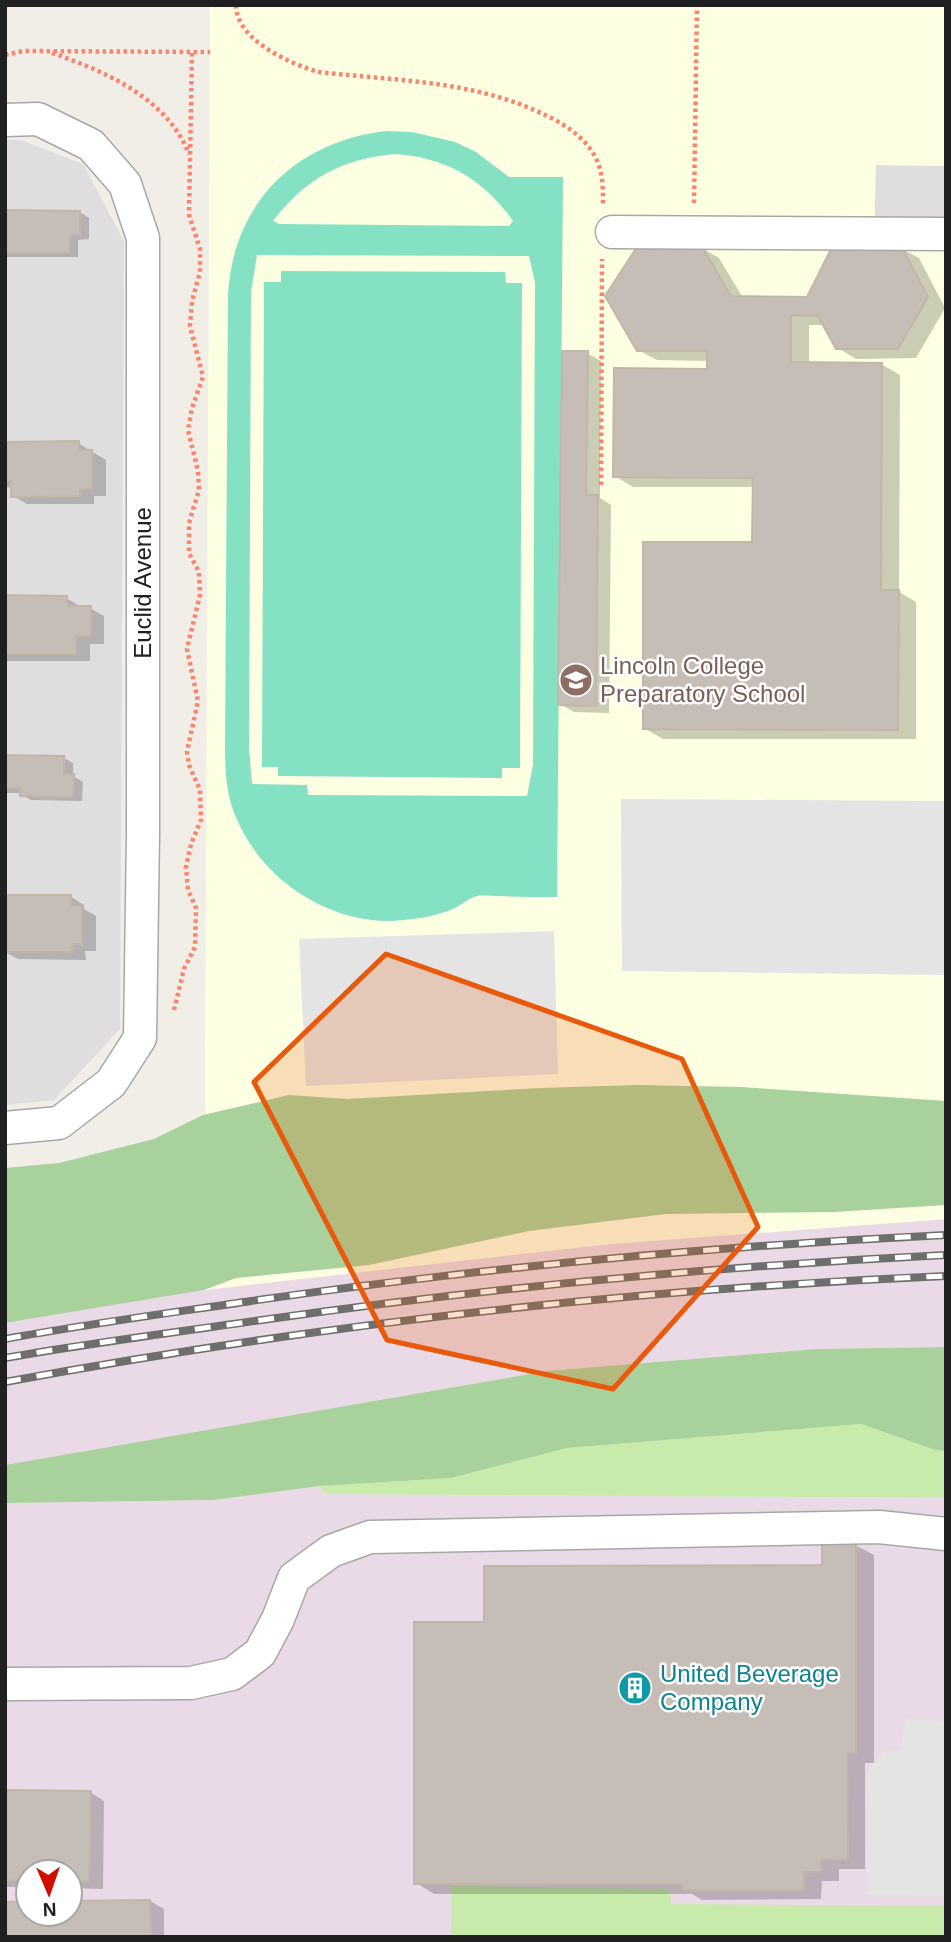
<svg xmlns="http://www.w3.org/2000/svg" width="951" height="1942" viewBox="0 0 951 1942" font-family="Helvetica,sans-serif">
  <rect width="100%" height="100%" fill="#f1eee7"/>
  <!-- residential -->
  <g fill="#dfdddd">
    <path d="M5 140H21L83 164 124 241 120 1029 54 1100 5 1105Z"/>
    <path d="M875 165 946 166V225L874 224Z"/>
  </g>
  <!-- industrial -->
  <g fill="#ead9e6" fill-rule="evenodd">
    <path d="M946 1219V1347L816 1349 547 1371 5 1465V1323L204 1290 610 1244Z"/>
    <path d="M320 1486 324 1494 946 1498V1937H5V1503L214 1500ZM28 1872H70V1914H28Z"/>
  </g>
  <!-- education -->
  <path fill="#fdffe2" d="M210 5 946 6V166L876 165 874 244 946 245V1219L610 1244 204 1290Z"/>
  <!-- grass -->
  <g fill="#c8ebac">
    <path d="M861 1424 935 1450 946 1451V1498L324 1494 320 1486 451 1478 567 1448Z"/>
    <path d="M452 1886 670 1889 671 1904 946 1906V1937H451Z"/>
  </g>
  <!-- forest -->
  <g fill="#a8d19b">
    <path d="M638 1085 741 1087 946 1101V1205L834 1212 666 1214 529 1231 369 1265 236 1278 204 1290 5 1323V1168L59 1163 154 1139 203 1115 289 1095 347 1099 541 1088Z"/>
    <path d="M946 1347V1451L935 1450 861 1424 567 1448 451 1478 320 1486 214 1500 5 1503V1465L547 1371 816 1349Z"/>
  </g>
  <!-- pitch -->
  <g fill="#84e1c3" fill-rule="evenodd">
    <path d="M386 131 412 132 455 142 476 152 509 177H563L557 897C538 897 518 897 498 896 492 896 483 895 477 896 469 898 461 905 453 909 434 917 411 920 390 921 323 921 260 877 235 815 226 793 225 769 225 746L228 295C233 203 295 142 386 131ZM395 154C446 157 484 180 513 221L509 226 279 224 273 221C306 178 342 159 395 154ZM257 255 529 256 535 282 533 765 527 796 308 795 307 785 252 784 249 748 251 292Z"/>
    <path d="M281 271 505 272 506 283H522L520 768H502V778L278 776V767H262L264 282H281Z"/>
  </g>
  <!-- parking -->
  <g fill="#e4e4e4">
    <path d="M621 799 946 801V975L622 971Z"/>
    <path d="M554 931 558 1074 306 1086 299 939Z"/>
    <path d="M905 1719 946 1721V1896L867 1895 866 1777 872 1764 885 1751 901 1750Z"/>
  </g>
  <!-- shadow -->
  <g fill="#0003">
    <path d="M5 212H80L89 218V239L78 240V257H5Z"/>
    <path d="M700 247 719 258 743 298H808L900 248 919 258 945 308 916 358 856 359 838 348 825 325H809V364H881L900 375 899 592 916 602V739H663L644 728 754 544V487H633L615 476 708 370 709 361 657 360 638 350Z"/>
    <path d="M587 353 601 361 600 498 611 505 609 713 574 712 560 704Z"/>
    <path d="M78 443 106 460V496H94V504H27L13 496 12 488 5 487V444Z"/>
    <path d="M5 597 66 598 80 606V608H90L104 616V644H90V661H5Z"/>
    <path d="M5 757 64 758 73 763V776L83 782 82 801 31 800 22 795V793H5Z"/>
    <path d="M70 896 84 905V909L96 916V951H85L86 960 18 959 5 952Z"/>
    <path d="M855 1545 874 1555V1763H865V1869H839V1881H822L821 1899 702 1900 692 1894H434L416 1883 486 1624 824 1567Z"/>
    <path d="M5 1792H90L104 1801 103 1889 70 1888V1872H28V1887H5Z"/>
    <path d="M150 1901 164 1909V1937H5L28 1903V1914H70V1902Z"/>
  </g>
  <!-- building -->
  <g fill="#c6beb6" stroke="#c3b6a9" stroke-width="2">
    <path d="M5 210 80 211V235H70L69 253H5Z"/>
    <path d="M639 244 701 245 731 296 807 297 833 245 901 246 928 297 898 349H836L818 316 791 315V362L882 363 881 590H899L898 730 643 729V542H752L753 478 613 477 614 368 707 369V351H637L605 296Z"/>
    <path d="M562 351H588L586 495H598L596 706 558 705Z"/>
    <path d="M79 441V450H92V489H80V496L11 497V481H5V442Z"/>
    <path d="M5 595 67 596V606H91V636H76V654H5Z"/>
    <path d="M5 755 64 756V774H74L73 797 20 796V788H5Z"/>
    <path d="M5 895H71V906H82V944H72V952H5Z"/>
    <path d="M822 1543H856V1753H847L848 1860 821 1859V1872H804V1890H682V1884H414V1622H484V1566L822 1565Z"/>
    <path d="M5 1790 91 1791 89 1881H70V1872H28V1881L5 1880Z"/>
    <path d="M150 1900 151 1937H5V1902L28 1901V1914H70V1901Z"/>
  </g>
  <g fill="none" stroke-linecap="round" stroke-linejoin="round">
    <defs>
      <g id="minor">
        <path d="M5 120 38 119 91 145 125 184 143 238V834L140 1038 111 1083 59 1123 5 1128"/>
        <path d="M612 232 946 234"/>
        <path d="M5 1684 191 1683 232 1674 260 1653 278 1619 294 1578 331 1551 370 1537 879 1527 946 1534"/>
      </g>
    </defs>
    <!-- minor casing -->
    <use href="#minor" stroke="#a7a7a7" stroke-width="35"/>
    <!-- path -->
    <g stroke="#fc846d" stroke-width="4.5" stroke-dasharray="3.5 3.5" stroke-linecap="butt">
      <path d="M236 5C236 40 290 64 319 72 396 81 472 80 543 114 561 122 582 135 593 153 603 169 603 186 603 204"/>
      <path d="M52 53C105 71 167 98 189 154"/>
      <path d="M5 55 23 51 210 52"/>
      <path d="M694 203 697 5"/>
      <path d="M601 485 602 259"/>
      <path d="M174 1010 184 969 195 947 196 908 188 890 186 867 191 844 201 820 200 790 189 765 187 752 198 701 187 649 200 595 199 572 189 553V523L199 490 198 471 188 430 192 408 203 377 190 326 192 301 200 272V249L189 215 192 52"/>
    </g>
    <!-- minor -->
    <use href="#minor" stroke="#fff" stroke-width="32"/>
    <defs>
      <g id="rail">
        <path d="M5 1339C87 1324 169 1313 251 1301 481 1268 713 1246 946 1235"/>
        <path d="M5 1358C90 1343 176 1332 262 1320 488 1288 717 1266 946 1255"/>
        <path d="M5 1382C315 1325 631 1289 946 1276"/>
      </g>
    </defs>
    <!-- rail casing -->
    <use href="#rail" stroke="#6e6e6e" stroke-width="8"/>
    <!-- rail -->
    <use href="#rail" stroke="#fff" stroke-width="5" stroke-dasharray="16" stroke-linecap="butt"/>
  </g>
  <!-- marked area -->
  <path fill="#e8590c" fill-opacity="0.2" stroke="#e8590c" stroke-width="5" stroke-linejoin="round" d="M386 954 682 1059 758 1227 613 1389 387 1340 254 1082Z"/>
  <!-- icons -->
  <defs>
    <symbol id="school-disc" viewBox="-11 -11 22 22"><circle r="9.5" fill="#8d6e63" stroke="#fff"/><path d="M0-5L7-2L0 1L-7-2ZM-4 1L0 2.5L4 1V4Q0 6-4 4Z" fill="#fff"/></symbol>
    <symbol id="building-disc" viewBox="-11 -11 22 22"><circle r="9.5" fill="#0f9aa8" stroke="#fff"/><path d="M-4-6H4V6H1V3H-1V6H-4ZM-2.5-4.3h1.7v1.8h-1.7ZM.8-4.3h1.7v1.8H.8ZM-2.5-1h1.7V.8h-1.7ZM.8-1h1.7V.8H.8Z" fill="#fff"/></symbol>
  </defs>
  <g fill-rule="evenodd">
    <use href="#school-disc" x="557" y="661" width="38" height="38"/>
    <use href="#building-disc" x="616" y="1669" width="38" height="38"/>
  </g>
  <g text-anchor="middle" stroke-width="5" stroke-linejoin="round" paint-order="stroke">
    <!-- street labels -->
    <g font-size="24" fill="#202020" stroke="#fff">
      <text transform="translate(143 583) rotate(-90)" y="8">Euclid Avenue</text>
    </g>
    <!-- education labels -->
    <g font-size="24" fill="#785e54" stroke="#fff" text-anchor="start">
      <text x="600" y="674">Lincoln College<tspan x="600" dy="28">Preparatory School</tspan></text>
    </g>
    <!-- culture labels -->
    <g font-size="24" fill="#0d838f" stroke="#fff" text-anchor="start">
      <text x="660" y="1682">United Beverage<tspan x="660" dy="28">Company</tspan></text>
    </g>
  </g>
  <!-- border -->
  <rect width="951" height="1942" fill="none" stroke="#202020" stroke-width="14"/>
  <!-- north arrow -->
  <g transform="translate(49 1893) rotate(178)"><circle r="33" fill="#ffffff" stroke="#a6a6a6" stroke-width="2"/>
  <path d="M0-5L12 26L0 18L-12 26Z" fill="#d10d00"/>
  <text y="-10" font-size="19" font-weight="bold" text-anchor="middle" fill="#202020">N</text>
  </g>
</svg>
